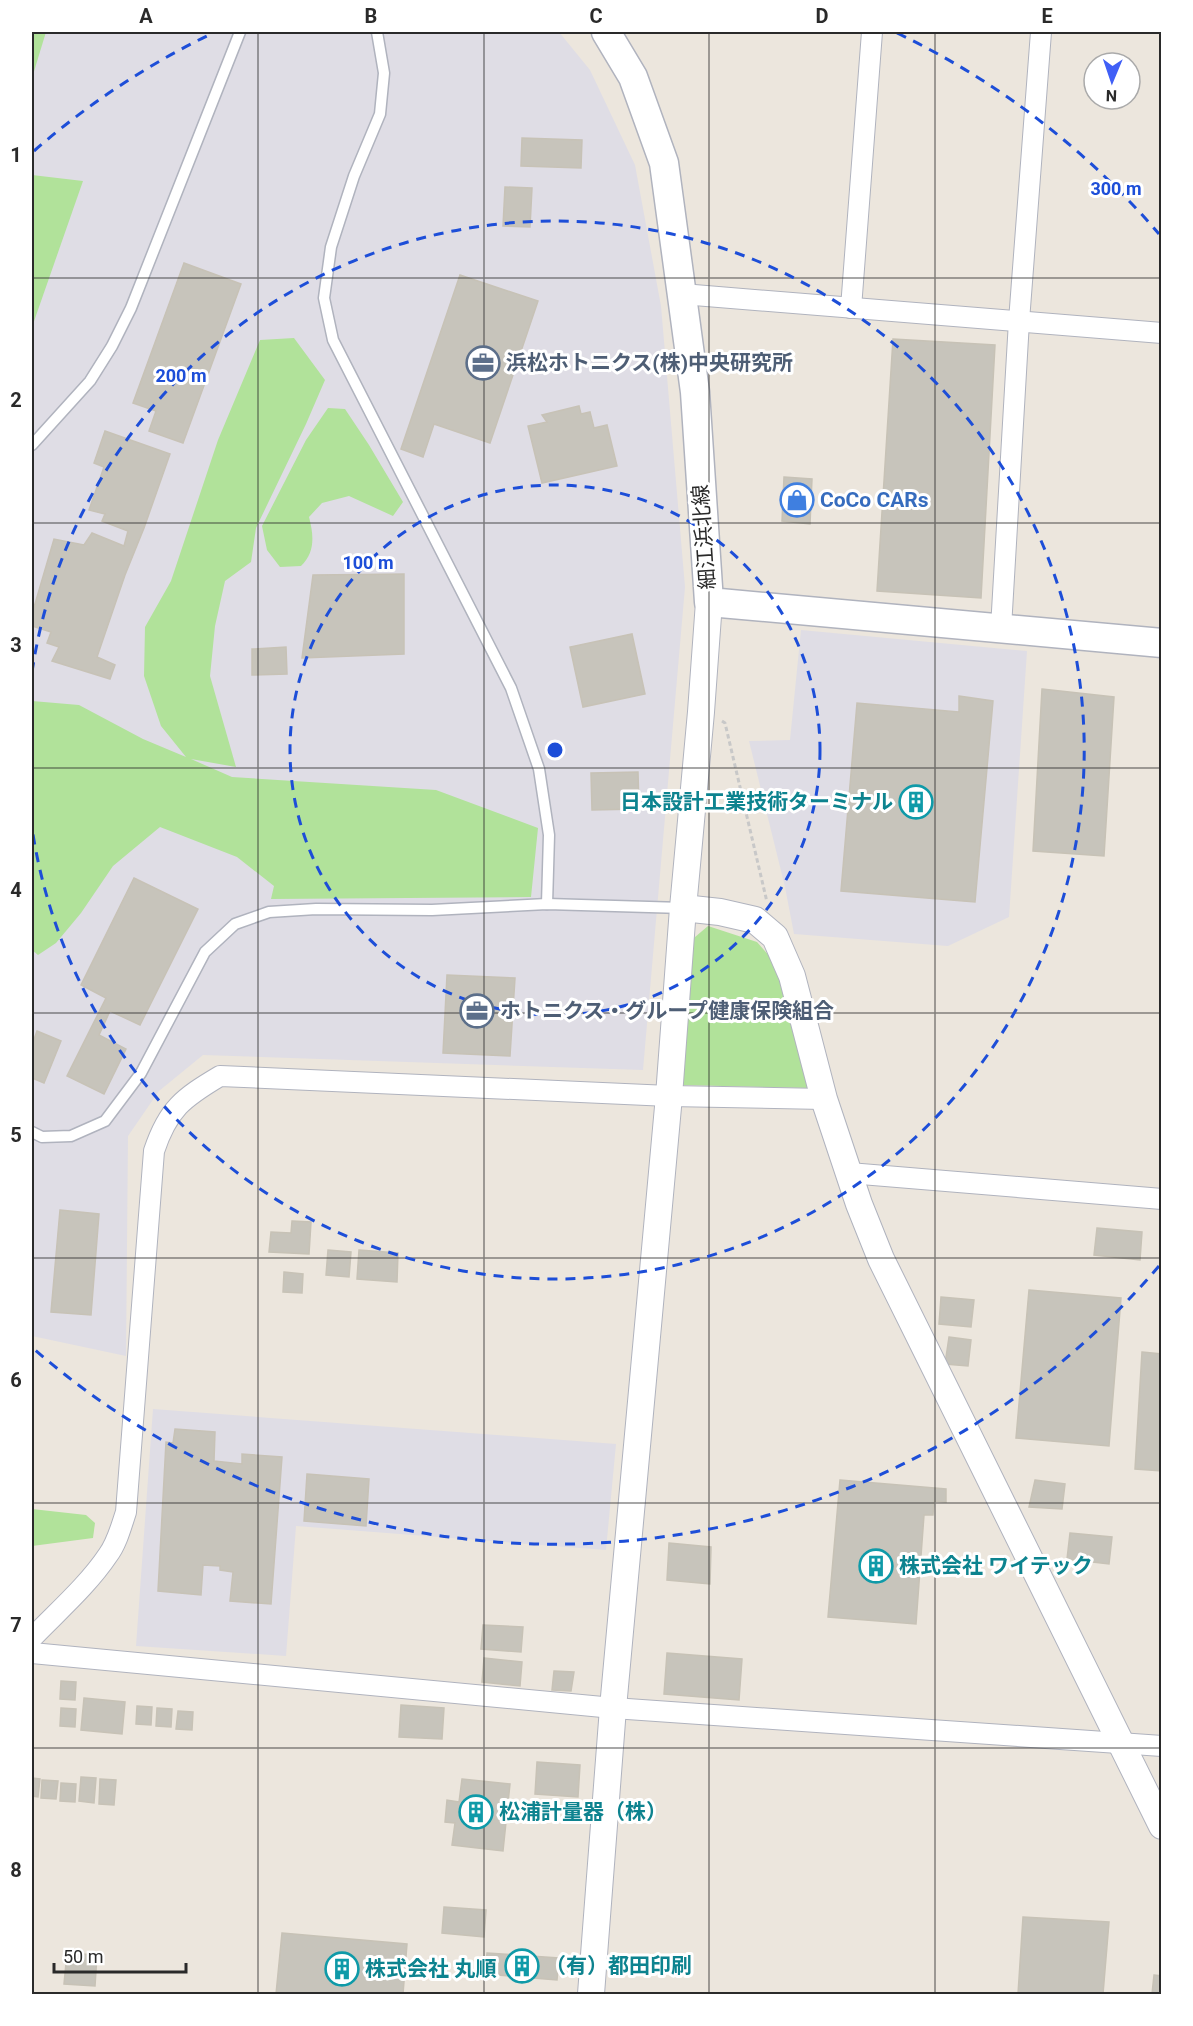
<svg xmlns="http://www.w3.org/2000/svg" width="1193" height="2026" viewBox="0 0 1193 2026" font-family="Roboto,'Noto Sans JP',sans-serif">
  <rect width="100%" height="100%" fill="#ece6dd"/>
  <!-- industrial -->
  <g fill="#dfdde5">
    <path d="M32 32H559L590 70 635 165 661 306 685 587 643 1070 203 1055 159 1091 128 1136 126 1356 32 1336Z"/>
    <path d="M801 630 1027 651 1009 917 948 946 794 934 785 887 749 741 790 740Z"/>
    <path d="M153 1409 616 1444 606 1550 296 1526 286 1656 136 1646Z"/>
  </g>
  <!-- green -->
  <g fill="#b1e29a">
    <path d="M32 32H46L32 78Z"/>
    <path d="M32 175 83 181 32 327Z"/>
    <path d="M294 338 325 380 306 424 256 528 251 562 225 581 215 626 210 676 236 767 191 759 232 777 436 790 538 828 531 897 271 899 274 886 237 857 160 827 113 866 81 913 56 943 38 955 32 950V701L79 705 143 739 186 757 161 726 144 676 145 627 171 581 218 440 260 340Z"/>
    <path d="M328 408 345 409 369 445 403 502 393 516 349 496 322 503 309 517C314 536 315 553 301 566L280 567 267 550 262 526 306 440Z"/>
    <path d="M708 926 757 942 780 968 809 1088 680 1085 688 943Z"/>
    <path d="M32 1509 86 1515 95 1523 93 1538 32 1546Z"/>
  </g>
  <!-- building -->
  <g fill="#c7c4bb" stroke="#c7c2b6" stroke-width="1.5">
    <path d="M522 138 582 140 581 168 521 166Z"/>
    <path d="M505 187 532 188 530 227 503 226Z"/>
    <path d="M184 263 241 284 183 443 149 431 156 411 133 403Z"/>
    <path d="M460 275 538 301 490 443 434 424 423 457 401 449Z"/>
    <path d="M893 339 995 345 981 598 877 591Z"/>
    <path d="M579 406 581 414 590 412 594 428 607 425 617 466 542 483 528 426 547 422 542 415Z"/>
    <path d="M105 431 170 454 144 528 125 575 97 657 115 665 110 679 52 661 59 647 47 643 51 632 32 626V614L54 539 84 545 92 533 124 546 128 531 102 521 105 514 89 510 104 467 94 463Z"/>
    <path d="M784 477 812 479 810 524 782 521Z"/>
    <path d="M404 574V654L302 658 313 575Z"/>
    <path d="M632 634 645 694 583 707 570 647Z"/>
    <path d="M286 647 287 674 252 675V649Z"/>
    <path d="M1042 689 1114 697 1104 856 1033 851Z"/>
    <path d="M959 696 993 701 975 902 841 891 857 703 959 712Z"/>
    <path d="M638 772 639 809 592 810 591 773Z"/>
    <path d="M134 878 198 909 140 1025 110 1011 99 1035 126 1049 104 1094 67 1076 106 998 81 985Z"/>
    <path d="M447 975 515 978 510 1056 443 1053Z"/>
    <path d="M37 1031 61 1041 44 1083 32 1078V1045Z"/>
    <path d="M60 1210 99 1214 91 1315 51 1312Z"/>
    <path d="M292 1221 311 1222 309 1254 269 1252 271 1232 291 1233Z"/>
    <path d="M1097 1228 1142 1232 1140 1260 1094 1255Z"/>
    <path d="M328 1250 351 1252 349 1277 326 1275Z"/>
    <path d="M359 1250 398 1253 397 1282 357 1279Z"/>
    <path d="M284 1272 303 1274 302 1293 283 1292Z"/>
    <path d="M1029 1290 1121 1298 1109 1446 1016 1438Z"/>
    <path d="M941 1297 974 1300 971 1327 939 1324Z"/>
    <path d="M949 1337 971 1340 968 1366 945 1364Z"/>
    <path d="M1142 1352 1162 1354V1471L1135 1469Z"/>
    <path d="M175 1429 215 1432 214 1461 242 1464V1454L282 1457 271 1604 230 1601 233 1572 220 1570V1566L203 1565 201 1595 158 1591 166 1442 173 1443Z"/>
    <path d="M307 1474 369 1479 366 1526 304 1521Z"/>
    <path d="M840 1480 946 1489V1502L934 1501 933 1515H924L916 1624 828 1617Z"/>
    <path d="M1035 1480 1065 1484 1062 1509 1029 1507Z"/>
    <path d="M1070 1533 1112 1537 1109 1564 1067 1559Z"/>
    <path d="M669 1543 711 1547 710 1584 667 1580Z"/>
    <path d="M483 1625 523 1627 521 1652 481 1649Z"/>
    <path d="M667 1653 742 1659 739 1700 664 1694Z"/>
    <path d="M484 1658 522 1662 520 1686 482 1682Z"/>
    <path d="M554 1671 574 1672 571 1691 552 1690Z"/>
    <path d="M61 1681 76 1682 75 1700 60 1699Z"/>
    <path d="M84 1698 125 1702 122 1734 81 1730Z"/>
    <path d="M401 1705 444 1708 442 1739 399 1737Z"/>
    <path d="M137 1706 152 1707 151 1725 136 1724Z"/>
    <path d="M61 1708 76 1709 75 1727 60 1726Z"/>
    <path d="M157 1708 172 1709 171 1727 156 1726Z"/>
    <path d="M178 1711 193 1712 192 1730 176 1729Z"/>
    <path d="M537 1762 580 1765 578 1797 535 1794Z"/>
    <path d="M81 1777 96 1778 94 1803 79 1801Z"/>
    <path d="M32 1778 40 1779 38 1797 32 1796Z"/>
    <path d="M100 1779 116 1780 114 1805 99 1804Z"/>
    <path d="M462 1779 510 1784 503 1851 452 1845 455 1823 445 1822 447 1800 459 1802Z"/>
    <path d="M42 1780 58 1781 56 1799 41 1798Z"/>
    <path d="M61 1783 76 1784 75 1802 60 1801Z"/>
    <path d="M444 1907 486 1910 484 1937 442 1933Z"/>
    <path d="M1023 1917 1109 1922 1103 1994H1018Z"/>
    <path d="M282 1933 407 1944 403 1994H276Z"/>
    <path d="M67 1953 97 1955 95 1986 64 1984Z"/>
    <path d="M487 1953 559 1958 557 1980 485 1974Z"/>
    <path d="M1154 1975 1162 1976V1994H1152Z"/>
  </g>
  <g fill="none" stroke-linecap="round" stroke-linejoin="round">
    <defs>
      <g id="service">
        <path d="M377 32 384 73 380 114 354 176 331 247 324 298 333 340 511 688 539 769 549 835 547 904"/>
        <path d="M32 445 90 381 112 346 131 308 240 32"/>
        <path d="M32 1132 42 1137 71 1136 105 1121 141 1073 205 952 235 924 269 912 316 909 432 910 547 904 683 908"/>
      </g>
      <g id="minor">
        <path d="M682 294 1162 333"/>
        <path d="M851 308 872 32"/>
        <path d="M1001 628 1019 321 1041 32"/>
        <path d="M849 1173 1162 1199"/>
        <path d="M32 1638C57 1612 88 1585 108 1555 117 1543 121 1527 126 1512L154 1151C168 1109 183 1098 220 1076L669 1096 824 1099"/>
        <path d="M32 1653 613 1708 1162 1746"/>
      </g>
      <g id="tertiary">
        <path d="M683 908 720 912 755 920 775 937 792 976 824 1099 859 1204 881 1259 1162 1826"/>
        <path d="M591 1994 613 1708 669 1096 683 908 701 712 709 602"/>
      </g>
      <path id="secondary" d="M606 32 633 77 664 163 695 392 709 602 1162 643"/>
    </defs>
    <!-- service casing -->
    <use href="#service" stroke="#b0b3be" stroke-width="13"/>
    <!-- minor casing -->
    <use href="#minor" stroke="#b0b3be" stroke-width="22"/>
    <!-- tertiary casing -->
    <use href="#tertiary" stroke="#b0b3be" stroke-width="28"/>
    <!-- secondary casing -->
    <use href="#secondary" stroke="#b0b3be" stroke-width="31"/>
    <!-- path -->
    <path stroke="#c8c8c8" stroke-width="3" stroke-dasharray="4.5 3" stroke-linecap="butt" d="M722 721 725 723 767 902"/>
    <!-- service -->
    <use href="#service" stroke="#fff" stroke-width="10"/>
    <!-- minor -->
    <use href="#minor" stroke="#fff" stroke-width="20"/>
    <!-- tertiary -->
    <use href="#tertiary" stroke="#fff" stroke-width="26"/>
    <!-- secondary -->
    <use href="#secondary" stroke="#fff" stroke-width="28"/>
  </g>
  <!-- grid -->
  <path fill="none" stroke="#2a2a2a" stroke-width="1.5" stroke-opacity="0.55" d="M258 32V1994M484 32V1994M709 32V1994M935 32V1994M32 278H1162M32 523H1162M32 768H1162M32 1013H1162M32 1258H1162M32 1503H1162M32 1748H1162"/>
  <!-- distance rings -->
  <g fill="none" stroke="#1d4ed8" stroke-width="3" stroke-dasharray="10 8">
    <circle cx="555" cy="750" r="265"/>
    <path d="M32 672A529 529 0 1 1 32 828"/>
    <path d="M1159 1266A794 794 0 0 1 34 1349M34 151A794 794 0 0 1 213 33M897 33A794 794 0 0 1 1159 234"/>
  </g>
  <!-- icons -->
  <defs>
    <symbol id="office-ring" viewBox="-11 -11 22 22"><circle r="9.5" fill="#fff" stroke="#5c6f8a" stroke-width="1.5"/><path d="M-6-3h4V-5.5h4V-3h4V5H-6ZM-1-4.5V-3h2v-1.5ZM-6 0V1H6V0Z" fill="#5c6f8a"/></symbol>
    <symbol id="shop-ring" viewBox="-11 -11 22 22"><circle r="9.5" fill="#fff" stroke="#3f7fe0" stroke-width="1.5"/><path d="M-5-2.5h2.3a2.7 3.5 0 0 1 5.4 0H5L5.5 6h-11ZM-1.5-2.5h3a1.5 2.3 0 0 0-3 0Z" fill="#3f7fe0"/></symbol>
    <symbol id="building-ring" viewBox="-11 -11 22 22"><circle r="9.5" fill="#fff" stroke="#0f9aa8" stroke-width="1.5"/><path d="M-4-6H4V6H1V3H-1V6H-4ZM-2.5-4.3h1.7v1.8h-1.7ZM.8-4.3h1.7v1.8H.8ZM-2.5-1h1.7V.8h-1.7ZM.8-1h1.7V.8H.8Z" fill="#0f9aa8"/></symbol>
  </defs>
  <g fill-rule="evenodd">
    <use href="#office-ring" x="464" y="344" width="38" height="38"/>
    <use href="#shop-ring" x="778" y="481" width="38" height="38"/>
    <use href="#building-ring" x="897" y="783" width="38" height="38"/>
    <use href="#office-ring" x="458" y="992" width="38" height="38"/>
    <use href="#building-ring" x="857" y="1547" width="38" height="38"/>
    <use href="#building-ring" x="457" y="1793" width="38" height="38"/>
    <use href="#building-ring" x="503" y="1947" width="38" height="38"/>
    <use href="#building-ring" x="323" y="1950" width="38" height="38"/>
  </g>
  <g text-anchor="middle" stroke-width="6" stroke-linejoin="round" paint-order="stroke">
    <!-- service labels -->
    <g font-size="21" font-weight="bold" fill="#4e5e75" stroke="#fff" text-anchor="start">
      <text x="506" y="370">浜松ホトニクス(株)中央研究所</text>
      <text x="500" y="1018">ホトニクス・グループ健康保険組合</text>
    </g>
    <!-- shop labels -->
    <g font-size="21" font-weight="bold" fill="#366cbe" stroke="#fff" text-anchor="start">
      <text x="820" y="507">CoCo CARs</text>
    </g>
    <!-- street labels -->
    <g font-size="21" fill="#2a2a2a" stroke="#fff">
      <text transform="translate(704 537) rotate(-94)" y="7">細江浜北線</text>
    </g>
    <!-- culture labels -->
    <g font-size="21" font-weight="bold" fill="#0d838f" stroke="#fff" text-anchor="start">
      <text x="893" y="809" text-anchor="end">日本設計工業技術ターミナル</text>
      <text x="899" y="1573">株式会社 ワイテック</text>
      <text x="499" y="1819">松浦計量器（株）</text>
      <text x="545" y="1973">（有）都田印刷</text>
      <text x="365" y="1976">株式会社 丸順</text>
    </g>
  </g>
  <circle cx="555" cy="750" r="9" fill="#1d4ed8" stroke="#fff" stroke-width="3"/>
  <g font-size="18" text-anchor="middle" font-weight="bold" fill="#1d4ed8" stroke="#fff" stroke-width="6" stroke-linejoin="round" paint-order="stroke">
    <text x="1116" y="195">300 m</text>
    <text x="181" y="382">200 m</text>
    <text x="368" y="569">100 m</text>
  </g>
  <!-- border -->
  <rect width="1193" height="2026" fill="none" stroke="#ffffff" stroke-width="66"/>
  <!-- north arrow -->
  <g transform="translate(1112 81) rotate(182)"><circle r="28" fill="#ffffff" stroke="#aaaaaa" stroke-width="1.5"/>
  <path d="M0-4.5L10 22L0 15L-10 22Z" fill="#405ff6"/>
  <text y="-9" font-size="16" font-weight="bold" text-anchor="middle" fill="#2a2a2a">N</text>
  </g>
  <!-- scale -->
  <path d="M54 1963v9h132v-9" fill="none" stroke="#2a2a2a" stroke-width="3"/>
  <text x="63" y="1963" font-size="18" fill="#2a2a2a" stroke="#ffffff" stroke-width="4.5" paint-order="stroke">50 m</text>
  <rect x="33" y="33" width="1127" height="1960" fill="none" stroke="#2a2a2a" stroke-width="2"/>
  <g font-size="20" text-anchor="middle" font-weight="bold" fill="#2a2a2a">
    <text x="146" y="23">A</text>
    <text x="371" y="23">B</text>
    <text x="596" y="23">C</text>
    <text x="822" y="23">D</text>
    <text x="1047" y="23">E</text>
    <text x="16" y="162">1</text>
    <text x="16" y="407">2</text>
    <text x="16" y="652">3</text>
    <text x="16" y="897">4</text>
    <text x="16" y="1142">5</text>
    <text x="16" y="1387">6</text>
    <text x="16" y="1632">7</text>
    <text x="16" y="1877">8</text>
  </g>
</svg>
